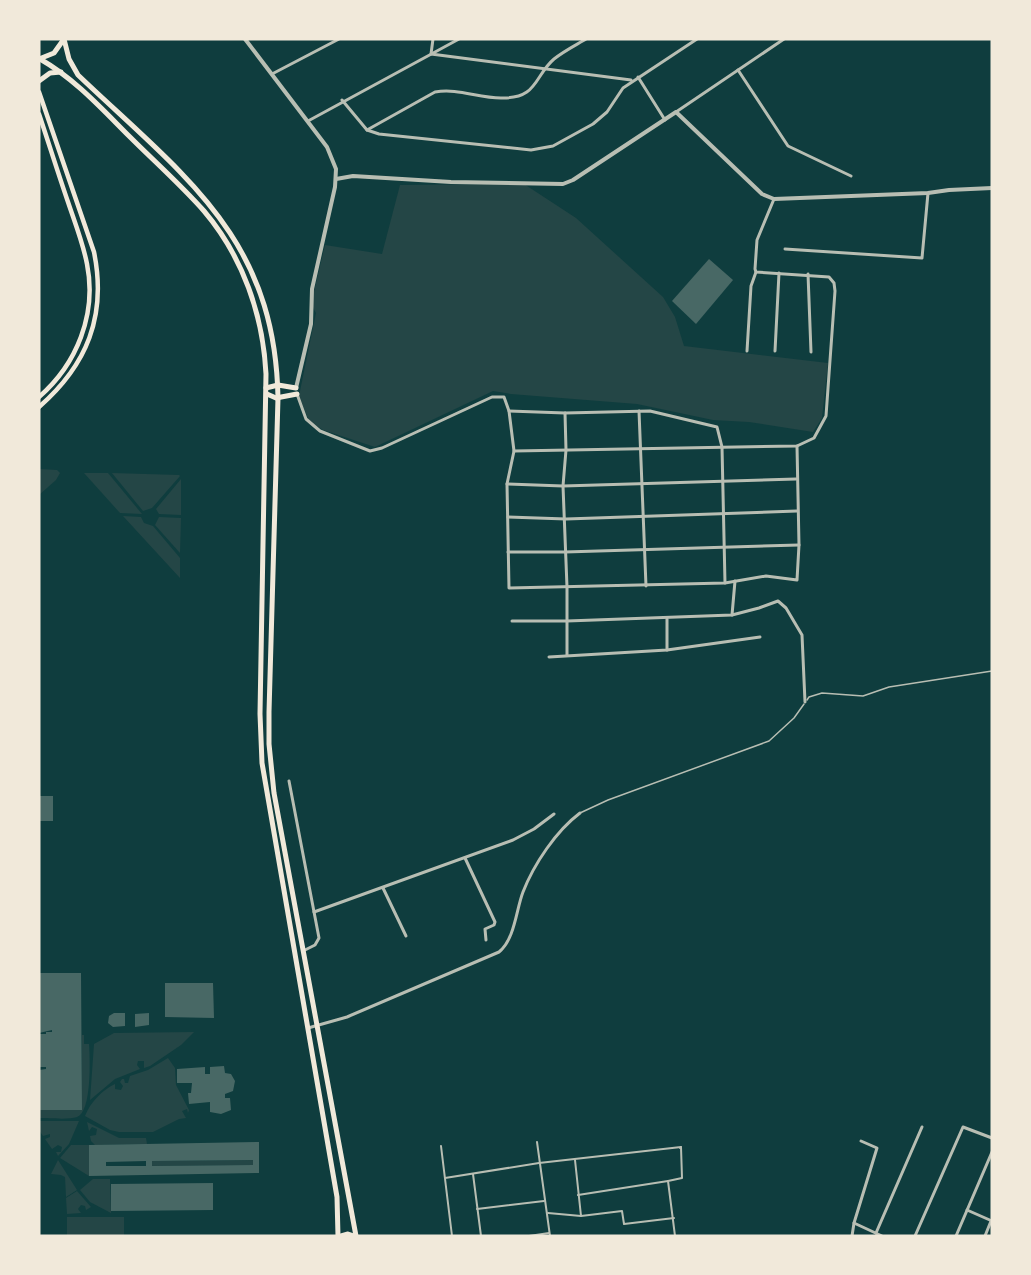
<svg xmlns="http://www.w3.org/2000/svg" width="1031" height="1275" viewBox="0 0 1031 1275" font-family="Merriweather,serif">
  <rect width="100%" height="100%" fill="#0f3d3e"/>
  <!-- green -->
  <g fill="#244646">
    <path d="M524 184 576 218 663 297 675 317 684 346 828 363 822 418 813 432 749 422 713 420 637 404 511 394 493 391 375 447 323 430 309 421 299 396 316 313 311 304 325 245 382 254 400 185Z"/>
    <path d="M39 469 57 470 60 473 56 480 39 495Z"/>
    <path d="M84 473H108L142 514 120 513Z"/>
    <path d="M112 473 179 475 180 476 152 508 143 511Z"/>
    <path d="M181 479V515L159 514 156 509Z"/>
    <path d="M123 516 141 517 144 523 153 526 180 558V578Z"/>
    <path d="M159 517 181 518 180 553 155 525Z"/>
    <path d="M194 1032 181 1045 150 1066 144 1068V1061H138L137 1065 140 1069 115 1079 90 1100 94 1044 114 1033Z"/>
    <path d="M82 1035H84V1044H89C90 1058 92 1112 77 1117 69 1120 49 1118 39 1118V1110L82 1109Z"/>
    <path d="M168 1058 175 1068 176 1085 189 1110 188 1113 187 1109 182 1111 186 1118 179 1119 153 1132H119L110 1130 85 1116C90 1103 102 1090 115 1084V1089L121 1090 123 1086 120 1082 122 1079H124L125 1083H128L130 1076 148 1070Z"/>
    <path d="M39 1121H79L69 1144 58 1156 56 1152H61L62 1147 58 1145 52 1149 45 1139 50 1137V1134L43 1136 39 1130Z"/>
    <path d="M87 1122 119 1138H146L147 1144 95 1145 91 1141 90 1136 96 1135 97 1129 92 1127 89 1131Z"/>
    <path d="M71 1145H89V1176L60 1158Z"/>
    <path d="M58 1160 77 1190 66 1197 65 1177 61 1175 51 1174Z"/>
    <path d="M253 1160V1165L152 1166V1161Z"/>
    <path d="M93 1179H110L111 1213 90 1202 80 1190Z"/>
    <path d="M77 1191 91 1207 86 1210 85 1206 81 1205 78 1209 81 1213 67 1214 66 1198Z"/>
    <rect x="67" y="1217" width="57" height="19"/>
  </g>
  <!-- building -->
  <g fill="#486865" fill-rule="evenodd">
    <path d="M709 259 733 280 696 324 672 301Z"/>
    <rect x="39" y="796" width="14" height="25"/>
    <path d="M39 973H81L82 1110H39V1070L46 1069V1067H39V1034H46V1032H52V1030L39 1033Z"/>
    <path d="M165 983H213L214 1018 165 1017Z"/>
    <path d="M114 1013H125V1026L113 1027 108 1023 109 1016Z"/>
    <path d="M149 1013V1025L135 1027V1014Z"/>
    <path d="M224 1066 225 1073 231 1074 235 1081 233 1091 225 1094V1098H230L231 1110 221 1114 210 1112V1102L189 1104 188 1093H191L192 1083H177V1069L205 1067V1074H210V1067Z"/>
    <path d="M259 1142V1173L89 1176V1145ZM253 1160V1165L152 1166V1161ZM146 1161V1166H106V1162Z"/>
    <path d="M213 1183V1210L111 1211V1184Z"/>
  </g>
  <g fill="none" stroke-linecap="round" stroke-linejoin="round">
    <!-- service -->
    <g stroke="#b8beb3" stroke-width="1.5">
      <path d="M807 700 809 697 822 693 863 696 889 687 992 671"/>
      <path d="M580 813 608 800 769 741 794 718 804 704"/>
    </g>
    <!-- pedestrian -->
    <g stroke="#b8beb3" stroke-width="2">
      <path d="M537 1142 550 1236"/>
      <path d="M441 1146 452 1236"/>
      <path d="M575 1160 581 1216 622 1211 624 1224 674 1218"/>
      <path d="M473 1174 481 1236"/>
      <path d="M445 1178 539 1163 681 1147 680 1148"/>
      <path d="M578 1195 668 1181"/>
      <path d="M477 1209 544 1201"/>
      <path d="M548 1213 581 1216"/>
      <path d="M529 1236 549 1233"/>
      <path d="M675 1236 668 1181 682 1178 681 1147"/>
    </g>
    <!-- minor -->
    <g stroke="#b8beb3" stroke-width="3">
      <path d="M433 39 431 54 631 80"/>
      <path d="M738 70 788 146 851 176"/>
      <path d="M272 74 339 39"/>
      <path d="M638 77 665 120"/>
      <path d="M342 100 367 130 379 134 531 150 553 146 593 124 607 112 623 88 697 39"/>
      <path d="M676 112 784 39"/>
      <path d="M308 121 459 39"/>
      <path d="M367 130 435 92C458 88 478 98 501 98 538 99 534 76 554 59 564 51 576 45 586 39"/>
      <path d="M785 249 922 258 928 193"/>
      <path d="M808 274 811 352"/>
      <path d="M747 351 751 286 756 272"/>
      <path d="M775 351 779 273"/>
      <path d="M297 394 306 419 320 431 370 451 382 448 492 397H504L509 411 514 451 507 484 509 588 725 583 766 576 797 580 799 545 797 446"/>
      <path d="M509 411 565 413 650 411 717 427 722 447 725 583"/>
      <path d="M639 411 646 586"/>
      <path d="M565 413 566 450 563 486 567 587V655"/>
      <path d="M514 451 797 446 814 438 826 416 835 291 834 283 829 277 756 272 755 269 757 240 774 199"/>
      <path d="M507 484 563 486 796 479"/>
      <path d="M508 517 566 519 797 511"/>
      <path d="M508 552H565L799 545"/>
      <path d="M732 615 735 581"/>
      <path d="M512 621H567L732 615 759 608 778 601 786 608 802 635 805 702"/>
      <path d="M667 650V619"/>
      <path d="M549 657 667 650 760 637"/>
      <path d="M289 781 319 938 315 945 303 951"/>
      <path d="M465 858 495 922 494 925 485 929 486 940"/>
      <path d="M383 888 406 936"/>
      <path d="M314 912 513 840 534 829 554 814"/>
      <path d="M308 1028 347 1017 499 952C515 939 516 910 523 892 534 864 556 831 580 813"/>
      <path d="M967 1210 992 1221"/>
      <path d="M854 1223 882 1236"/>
      <path d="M876 1233 922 1127"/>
      <path d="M852 1236 854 1223 877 1148 861 1141"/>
      <path d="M915 1236 963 1127 992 1138"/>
      <path d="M956 1236 992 1152"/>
      <path d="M985 1236 991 1221"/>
    </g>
    <!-- tertiary -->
    <g stroke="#b8beb3" stroke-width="4">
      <path d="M245 39 327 147 336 169 335 187 312 289 311 324 296 388"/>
      <path d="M336 179 353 176 451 182 563 184 573 180 676 112 762 194 774 199 928 193 949 190 992 188"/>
    </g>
    <!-- secondary -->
    <g stroke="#f1e9da" stroke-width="4.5">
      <path d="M39 92 94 252C107 316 87 365 39 407"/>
      <path d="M39 114C49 144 58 173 68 202 75 223 83 243 87 264 97 314 77 364 39 397"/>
    </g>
    <!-- primary -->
    <g stroke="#f1e9da" stroke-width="5">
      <path d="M64 39 69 59 78 75C184 176 275 237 278 398L269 712V744L274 793 356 1236"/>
      <path d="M39 59 54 53 64 39"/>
      <path d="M40 59C75 79 101 108 129 136 154 161 181 185 204 211 243 257 263 315 266 374L260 714 262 763 337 1197 338 1236"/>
      <path d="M39 81 50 73 61 72"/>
      <path d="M266 388 278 385 296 388"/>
      <path d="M267 394 276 398 297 394"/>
      <path d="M341 1236 348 1234 354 1236"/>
    </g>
  </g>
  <!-- border -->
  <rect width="1031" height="1275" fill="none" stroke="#f1e9da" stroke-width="81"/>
</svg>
